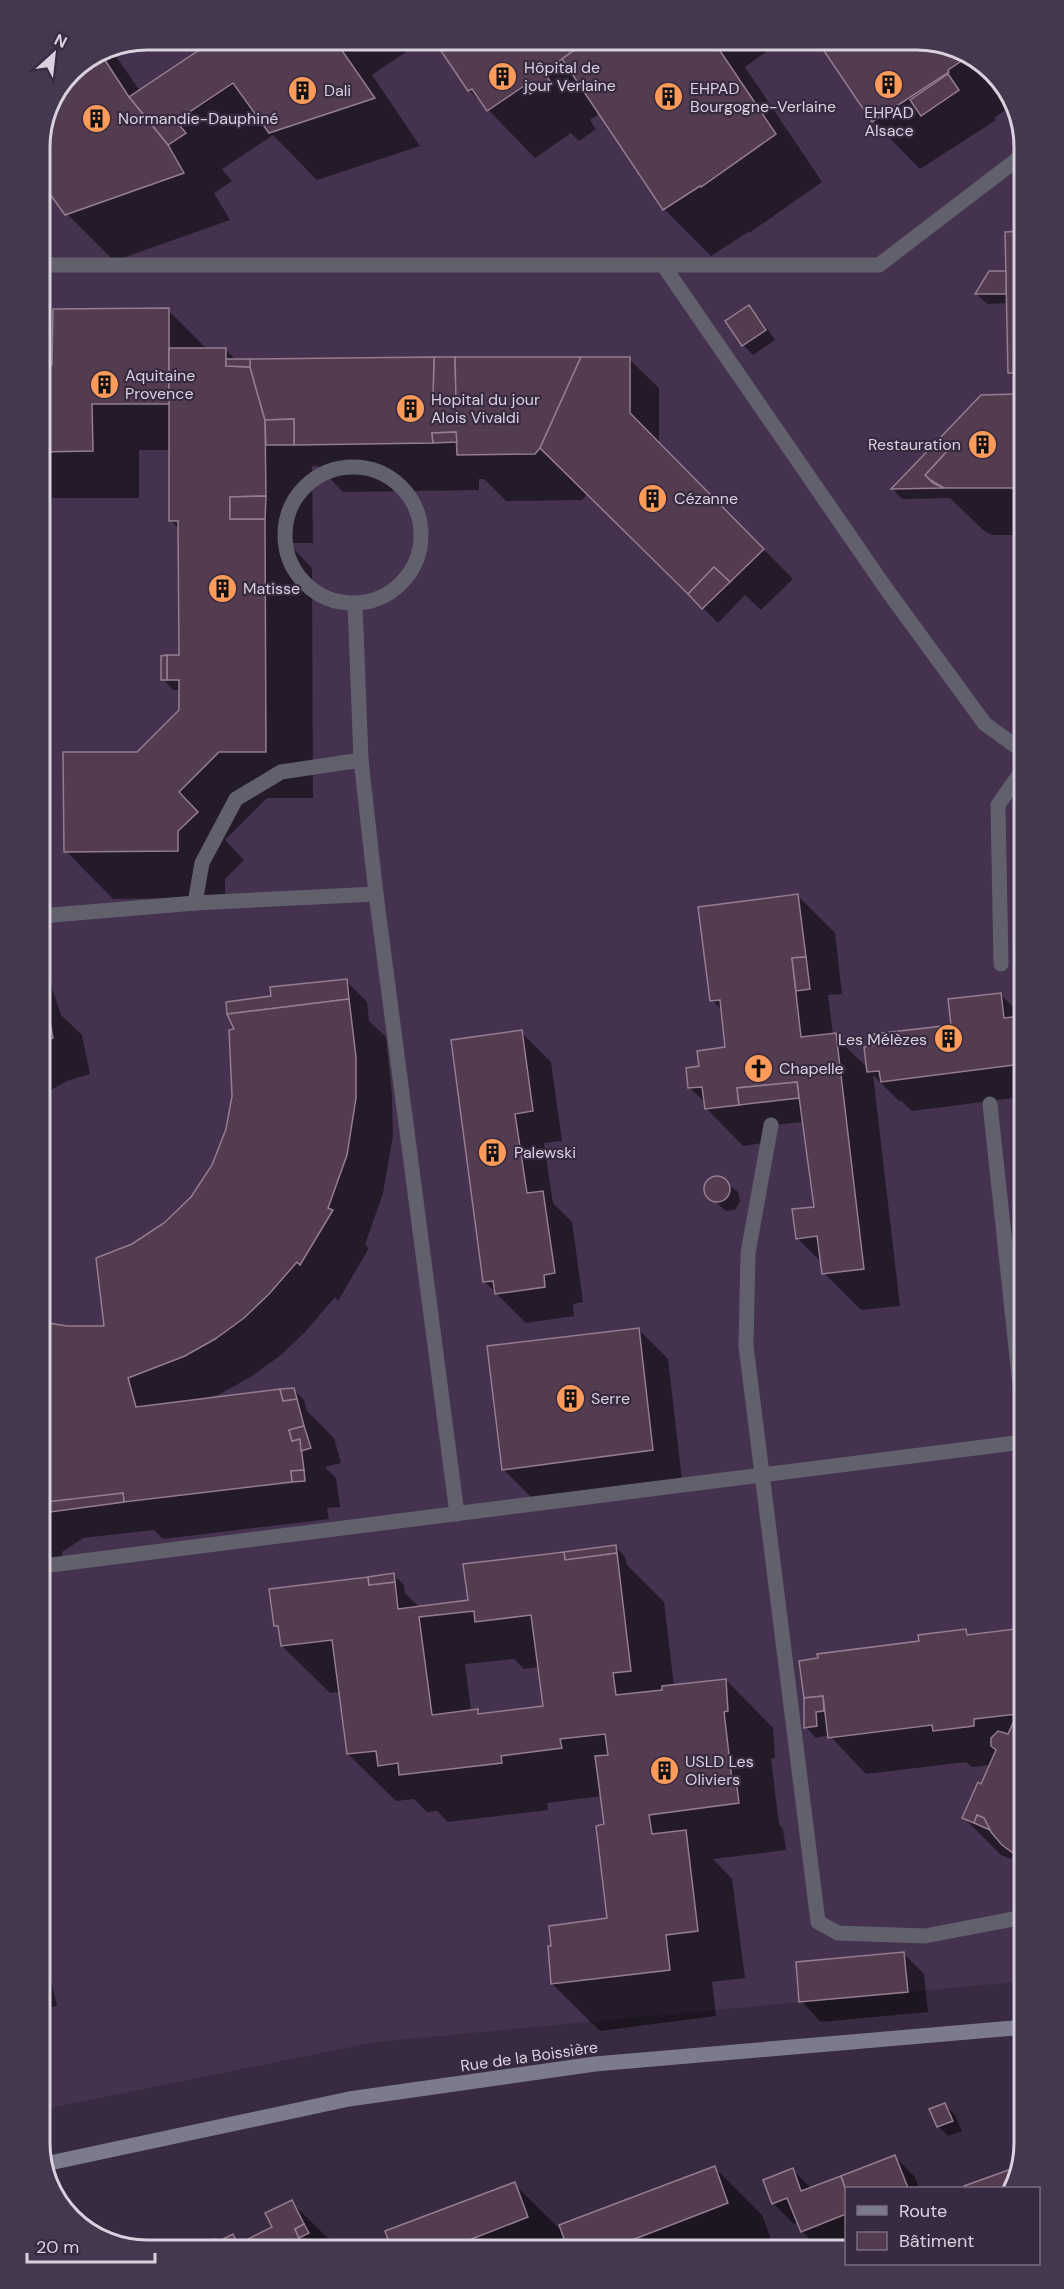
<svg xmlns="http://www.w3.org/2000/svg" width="1064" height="2289" viewBox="0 0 1064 2289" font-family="'DM Sans',sans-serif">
  <rect width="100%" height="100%" fill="#382a40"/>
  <!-- built -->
  <path fill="#44324e" d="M146 39H925L983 61 1019 111 1025 1981 376 2042 45 2109 39 139 71 70 105 47Z"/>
  <!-- shadow -->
  <g fill="#0007" fill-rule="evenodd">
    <path d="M198 39H425L372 75 420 146 317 180 273 135 222 169 232 181 214 193 230 220 114 261 67 214 39 139 71 70 105 47 126 43 113 52 140 91 204 48Z"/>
    <path d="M435 39H784L745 67 822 182 749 233 748 232 711 256 664 209 600 113 590 120 596 129 579 141 571 133 535 158 469 90Z"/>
    <path d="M925 39 983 61 1014 104 994 118 996 120 920 169 873 121Z"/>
    <path d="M1020 233V383L1009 372 1008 303 987 304 977 294 990 273 1007 272Z"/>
    <path d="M749 307 759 317 775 340 753 355 743 345Z"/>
    <path d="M168 310 207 349H225L236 360 629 359 659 388V444L793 579 761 610 745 595 718 623 588 493 582 500 506 501 484 479H479V490L343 492 318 466H312L313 543H288L312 568 313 798H267L225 840 244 860 225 879V897L113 899 66 851 138 753 180 710 179 690H173L163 679 181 656 180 530 171 521 170 450H139V498H40V367H54Z"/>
    <path d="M1020 396V535H992L983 530 950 498 902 499 893 489 982 397Z"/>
    <path d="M798 896 835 933 842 994 828 995 833 1035 868 1068 953 1026 1000 994 1022 1016V1097L912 1111 901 1101H899L873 1075 900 1306 861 1310 824 1273 822 1263 797 1238 815 1208 804 1122 773 1125 776 1141 743 1146 706 1108V1103L690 1088 701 1067 727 1048 723 1011 712 1000Z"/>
    <path d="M41 948 48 954 52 988 61 1015 82 1035 90 1074 67 1081 42 1095Z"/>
    <path d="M346 981 367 1002 369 1021 386 1037 392 1095 393 1136 383 1193 365 1245 369 1248 338 1301 335 1297 306 1331 281 1355 252 1376 222 1393 206 1399 293 1389 304 1400 307 1411 334 1438 341 1463 325 1467 336 1478 340 1507 327 1508 329 1519 163 1539 154 1530 83 1538 62 1552 63 1562 43 1565 42 1322 66 1327 106 1328 133 1246 165 1224 192 1198 214 1165 228 1129 233 1096 236 1030 273 998Z"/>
    <path d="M521 1032 551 1062 562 1141 544 1143 553 1203 572 1222 583 1302 573 1304 574 1316 526 1323 484 1281Z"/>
    <path d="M720 1178 738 1192 740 1201 735 1210 726 1211 706 1194 705 1187 710 1179Z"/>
    <path d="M638 1329 668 1359 682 1480 533 1499 503 1469Z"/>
    <path d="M615 1546 625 1557 627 1565 664 1602 674 1686 726 1680 773 1728 775 1758 771 1759 779 1824 783 1829 786 1850 713 1859 732 1879 745 1978 712 1982 716 2016 600 2031 552 1984 609 1919 606 1826 602 1796 547 1803 548 1810 448 1822 437 1811 427 1812 414 1799 396 1801 348 1754 340 1692 330 1693 282 1646 280 1630 276 1625 393 1574 404 1585 405 1593 420 1608 469 1601ZM514 1659 524 1669 539 1667 544 1707 483 1715 478 1710 471 1711 465 1664Z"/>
    <path d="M1024 1630V1865L1013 1853 1011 1859 1001 1855 964 1818 982 1786 991 1765 972 1767 966 1762 866 1774 829 1735 816 1738 806 1727 807 1713 800 1662 921 1643 965 1631 971 1636Z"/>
    <path d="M44 1951 57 2006 44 2009Z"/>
    <path d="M904 1954 924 1974 928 2012 821 2022 801 2001Z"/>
    <path d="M945 2105 955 2115 962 2131 948 2136 938 2126Z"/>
    <path d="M895 2157 915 2177 919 2188H846V2242L839 2245H816L802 2231 798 2222 794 2224 773 2203 793 2170 811 2188Z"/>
    <path d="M714 2167 762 2215 773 2245 393 2248 387 2232 514 2184 563 2232Z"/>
    <path d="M1017 2168 1010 2188H961L966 2187Z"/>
    <path d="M291 2202 338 2248 253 2249 274 2228Z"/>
    <path d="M233 2236 244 2249H196L214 2241 217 2244Z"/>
  </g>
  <!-- building -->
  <g fill="#533c4f" stroke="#957c90" stroke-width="1.5" fill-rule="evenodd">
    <path d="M196 39H334L375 98 269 133 233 83 176 121 186 133 168 145 129 97 202 48Z"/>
    <path d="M433 39H590L544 72 550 81 530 94 524 86 487 111 472 89 468 91Z"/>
    <path d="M590 39H712L776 134 701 187 700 186 663 210 562 59Z"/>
    <path d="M816 39H925L969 56 948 70 949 72 872 122Z"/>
    <path d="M99 51 129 97 168 145 184 173 65 215 39 179V139L71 70Z"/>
    <path d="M948 74 959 90 921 116 910 100Z"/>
    <path d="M1020 231V373H1008L1005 232Z"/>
    <path d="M989 271H1006V294H975Z"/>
    <path d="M749 305 766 330 742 346 725 321Z"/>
    <path d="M169 308V404H92L93 451 40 452V365H52L53 309Z"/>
    <path d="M169 348H226V366L250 367 265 420 266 496 230 497V519H265L266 752H219L179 792 198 812 178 831V851L64 852 63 752H137L179 710V680H167V655H179L178 521H169Z"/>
    <path d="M434 357H455L456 398 433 397Z"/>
    <path d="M434 357 433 397 456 398 455 357H581L540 448 535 454 457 455 456 432 432 433 433 443 294 445V419L265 420 250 367V359Z"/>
    <path d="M581 357H630V413L764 549 730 582 714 567 688 594 540 448Z"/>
    <path d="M226 359H250V367L226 366Z"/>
    <path d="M1020 394V488H944L929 479 925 475 949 449 939 439 981 395Z"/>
    <path d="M294 419V445H266L265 420Z"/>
    <path d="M456 432 457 442 433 443 432 433Z"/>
    <path d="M939 439 949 449 925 475 933 483 944 488 891 489Z"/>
    <path d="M266 496 265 519H230V497Z"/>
    <path d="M714 567 730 582 702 609 688 594Z"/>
    <path d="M167 655V680H161V656Z"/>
    <path d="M798 894 806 957 792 958 801 1037 836 1033 864 1269 822 1274 817 1236 796 1239 792 1209 814 1207 797 1082 737 1088 739 1105 705 1109 702 1087 688 1088 686 1068 699 1066 697 1051 725 1047 720 1000 710 1001 698 907Z"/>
    <path d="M806 957 810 989 796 991 792 958Z"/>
    <path d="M41 970 45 996 42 997Z"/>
    <path d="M347 979 349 999 227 1014 226 1002 271 996 270 987Z"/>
    <path d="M1001 993 1004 1018 1022 1016V1064L881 1082 879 1071 867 1072 864 1047 876 1045 874 1034 951 1025 948 999Z"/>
    <path d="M45 996 53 1038 42 1041V997Z"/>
    <path d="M349 999 356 1057V1098L347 1155 328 1208 333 1210 300 1265 297 1262 269 1294 244 1318 215 1339 185 1356 128 1378 136 1407 280 1389 283 1401 297 1399 304 1426 289 1430 292 1441 300 1439 304 1470 291 1471 292 1482 124 1502 123 1493 43 1504 42 1322 67 1326H104L96 1258 132 1244 164 1223 191 1197 212 1165 226 1129 232 1096 229 1030 234 1029 227 1014Z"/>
    <path d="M522 1030 533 1111 515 1114 527 1193 543 1191 555 1273 544 1275 545 1287 495 1294 493 1281 483 1282 451 1040Z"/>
    <path d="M797 1082 799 1098 739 1105 737 1088Z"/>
    <circle cx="717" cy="1189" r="13"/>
    <path d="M639 1328 653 1450 502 1470 487 1346Z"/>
    <path d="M294 1388 297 1399 283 1401 280 1389Z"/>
    <path d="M304 1426 311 1448 301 1451 300 1439 292 1441 289 1430Z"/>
    <path d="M304 1470 305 1481 292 1482 291 1471Z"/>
    <path d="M123 1493 124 1502 43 1513V1504L46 1502Z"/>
    <path d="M616 1545 617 1553 565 1560 564 1552Z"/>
    <path d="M564 1552 565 1560 617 1553 631 1671 613 1673 616 1695 662 1690V1686L726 1679 728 1711 724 1712 732 1780H736L739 1803 649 1815 652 1834 686 1830 698 1931 666 1935 670 1970 551 1984 548 1946H551L549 1926 607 1918 596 1826 604 1824 595 1756 608 1755 605 1734 560 1739 562 1748 501 1756 502 1763 399 1775 398 1763 378 1766 376 1751 347 1754 332 1640 281 1646 278 1626H274L269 1589 368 1577 369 1585 395 1582 398 1609 468 1600 463 1564ZM474 1611 475 1622 531 1615 543 1706 478 1714V1709L432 1715 419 1617Z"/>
    <path d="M394 1573 395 1582 369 1585 368 1577Z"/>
    <path d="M1024 1628V1861L1002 1845 991 1832 984 1818 977 1815 974 1823 962 1818 978 1782 981 1784 996 1750 991 1746V1738L998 1731 1008 1734 1017 1714 974 1719V1726L933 1731 932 1725 828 1738 823 1696 804 1698 799 1661 818 1658 817 1654 919 1641 918 1635 966 1629 967 1635Z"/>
    <path d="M823 1696 824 1711 816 1712 817 1726 804 1728V1698Z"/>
    <path d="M977 1815 984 1818 990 1830 974 1823Z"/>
    <path d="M904 1952 908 1992 799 2002 796 1962Z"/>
    <path d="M945 2103 953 2121 937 2127 929 2109Z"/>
    <path d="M895 2155 908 2188H846V2191L841 2176Z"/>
    <path d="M715 2166 728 2203 614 2247H567L559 2225Z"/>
    <path d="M1017 2167 1010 2188H965L964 2186Z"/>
    <path d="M793 2168 801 2191 841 2176 846 2191V2214L801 2232 787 2198 772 2204 763 2180Z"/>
    <path d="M515 2182 528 2217 449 2248H391L385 2231Z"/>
    <path d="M292 2200 304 2224 295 2229 304 2249H249L252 2248 248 2239 272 2227 265 2213Z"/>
    <path d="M304 2224 309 2233 299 2238 295 2229Z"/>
    <path d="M233 2234 240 2249H219L215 2243Z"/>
    <path d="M214 2239 219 2249H193Z"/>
  </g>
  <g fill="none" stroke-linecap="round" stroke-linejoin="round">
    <!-- service -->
    <g stroke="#62606c" stroke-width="15">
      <path d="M40 265H879L1019 158"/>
      <path d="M663 265 887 590 985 724 1021 750"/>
      <circle cx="353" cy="535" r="68"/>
      <path d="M355 604 361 760 376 894 457 1514"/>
      <path d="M195 903 202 863 236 799 281 772 361 760"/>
      <path d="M41 916 195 903 376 894"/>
      <path d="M1001 964 998 805 1021 772"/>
      <path d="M990 1104 1023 1413"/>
      <path d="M771 1125 748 1253 746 1346 818 1922 838 1933 925 1936 1024 1917"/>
      <path d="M43 1566 1023 1442"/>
    </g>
    <!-- secondary -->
    <path stroke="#7d7a8d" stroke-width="15" d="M45 2164 349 2099 595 2064 1025 2027"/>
  </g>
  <!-- icons -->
  <defs>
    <symbol id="building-disc" viewBox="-11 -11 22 22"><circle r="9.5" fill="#ff9b5a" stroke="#382a40"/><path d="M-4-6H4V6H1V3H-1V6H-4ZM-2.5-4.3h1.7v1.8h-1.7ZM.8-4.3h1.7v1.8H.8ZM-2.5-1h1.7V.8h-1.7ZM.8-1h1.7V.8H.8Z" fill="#111"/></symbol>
    <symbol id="church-disc" viewBox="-11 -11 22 22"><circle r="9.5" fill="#ff9b5a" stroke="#382a40"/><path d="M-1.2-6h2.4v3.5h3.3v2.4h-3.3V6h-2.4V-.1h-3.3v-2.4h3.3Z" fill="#111"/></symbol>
  </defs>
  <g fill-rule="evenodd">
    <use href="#building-disc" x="486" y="60" width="33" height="33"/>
    <use href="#building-disc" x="872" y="68" width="33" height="33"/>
    <use href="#building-disc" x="286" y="74" width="33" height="33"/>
    <use href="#building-disc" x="652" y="80" width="33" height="33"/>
    <use href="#building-disc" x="80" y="102" width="33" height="33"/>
    <use href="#building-disc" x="88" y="368" width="33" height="33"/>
    <use href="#building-disc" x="394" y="392" width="33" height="33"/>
    <use href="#building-disc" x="966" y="428" width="33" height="33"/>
    <use href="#building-disc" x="636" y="482" width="33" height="33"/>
    <use href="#building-disc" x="206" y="572" width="33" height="33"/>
    <use href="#building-disc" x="932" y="1022" width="33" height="33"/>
    <use href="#church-disc" x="742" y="1052" width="33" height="33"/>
    <use href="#building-disc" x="476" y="1136" width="33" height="33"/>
    <use href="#building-disc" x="554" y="1382" width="33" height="33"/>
    <use href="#building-disc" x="648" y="1754" width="33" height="33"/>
  </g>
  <g text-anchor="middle" stroke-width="4.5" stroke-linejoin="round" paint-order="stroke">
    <!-- poi labels -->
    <g font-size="16" fill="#dad1df" stroke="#382a40" text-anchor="start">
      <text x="524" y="73">Hôpital de<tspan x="524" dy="18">jour Verlaine</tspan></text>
      <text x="690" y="94">EHPAD<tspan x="690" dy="18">Bourgogne-Verlaine</tspan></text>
      <text x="324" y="96">Dali</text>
      <text x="889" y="118" text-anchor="middle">EHPAD<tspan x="889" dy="18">Alsace</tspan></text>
      <text x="118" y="124">Normandie-Dauphiné</text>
      <text x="125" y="381">Aquitaine<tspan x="125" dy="18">Provence</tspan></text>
      <text x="431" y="405">Hopital du jour<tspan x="431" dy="18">Alois Vivaldi</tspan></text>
      <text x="961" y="450" text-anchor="end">Restauration</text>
      <text x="674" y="504">Cézanne</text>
      <text x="243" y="594">Matisse</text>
      <text x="927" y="1045" text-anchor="end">Les Mélèzes</text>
      <text x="779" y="1074">Chapelle</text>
      <text x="514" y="1158">Palewski</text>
      <text x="591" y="1404">Serre</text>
      <text x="685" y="1767">USLD Les<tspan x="685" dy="18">Oliviers</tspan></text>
    </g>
    <!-- street labels -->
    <g font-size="16" fill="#dad1df" stroke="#382a40">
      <text transform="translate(529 2056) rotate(-8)" y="6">Rue de la Boissière</text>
    </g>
  </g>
  <!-- crop -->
  <path d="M0 0H1064V2289H0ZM147 50H917A97 97 0 0 1 1014 147V2143A97 97 0 0 1 917 2240H147A97 97 0 0 1 50 2143V147A97 97 0 0 1 147 50Z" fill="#45374d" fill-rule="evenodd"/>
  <path fill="none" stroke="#dad1df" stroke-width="3" d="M147 50H917A97 97 0 0 1 1014 147V2143A97 97 0 0 1 917 2240H147A97 97 0 0 1 50 2143V147A97 97 0 0 1 147 50Z"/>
  <!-- legend -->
  <rect x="845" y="2187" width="195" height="78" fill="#382a40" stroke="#796d80" stroke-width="1.5"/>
  <rect x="857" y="2206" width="30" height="9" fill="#7d7a8d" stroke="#796d80" stroke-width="1.5"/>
  <text x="899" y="2217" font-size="18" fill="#dad1df">Route</text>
  <rect x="857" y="2232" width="30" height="18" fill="#533c4f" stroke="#796d80" stroke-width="1.5"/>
  <text x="899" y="2247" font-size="18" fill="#dad1df">Bâtiment</text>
  <!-- north arrow -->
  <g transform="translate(54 54) rotate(27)" stroke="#382a40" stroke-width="4.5" paint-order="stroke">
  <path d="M0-4.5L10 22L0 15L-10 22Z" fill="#dad1df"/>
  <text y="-9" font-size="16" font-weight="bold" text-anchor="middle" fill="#dad1df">N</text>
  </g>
  <!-- scale -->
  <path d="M27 2253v9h128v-9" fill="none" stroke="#dad1df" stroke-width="3"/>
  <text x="36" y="2253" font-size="18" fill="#dad1df" stroke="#382a40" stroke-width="4.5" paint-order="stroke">20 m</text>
</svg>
